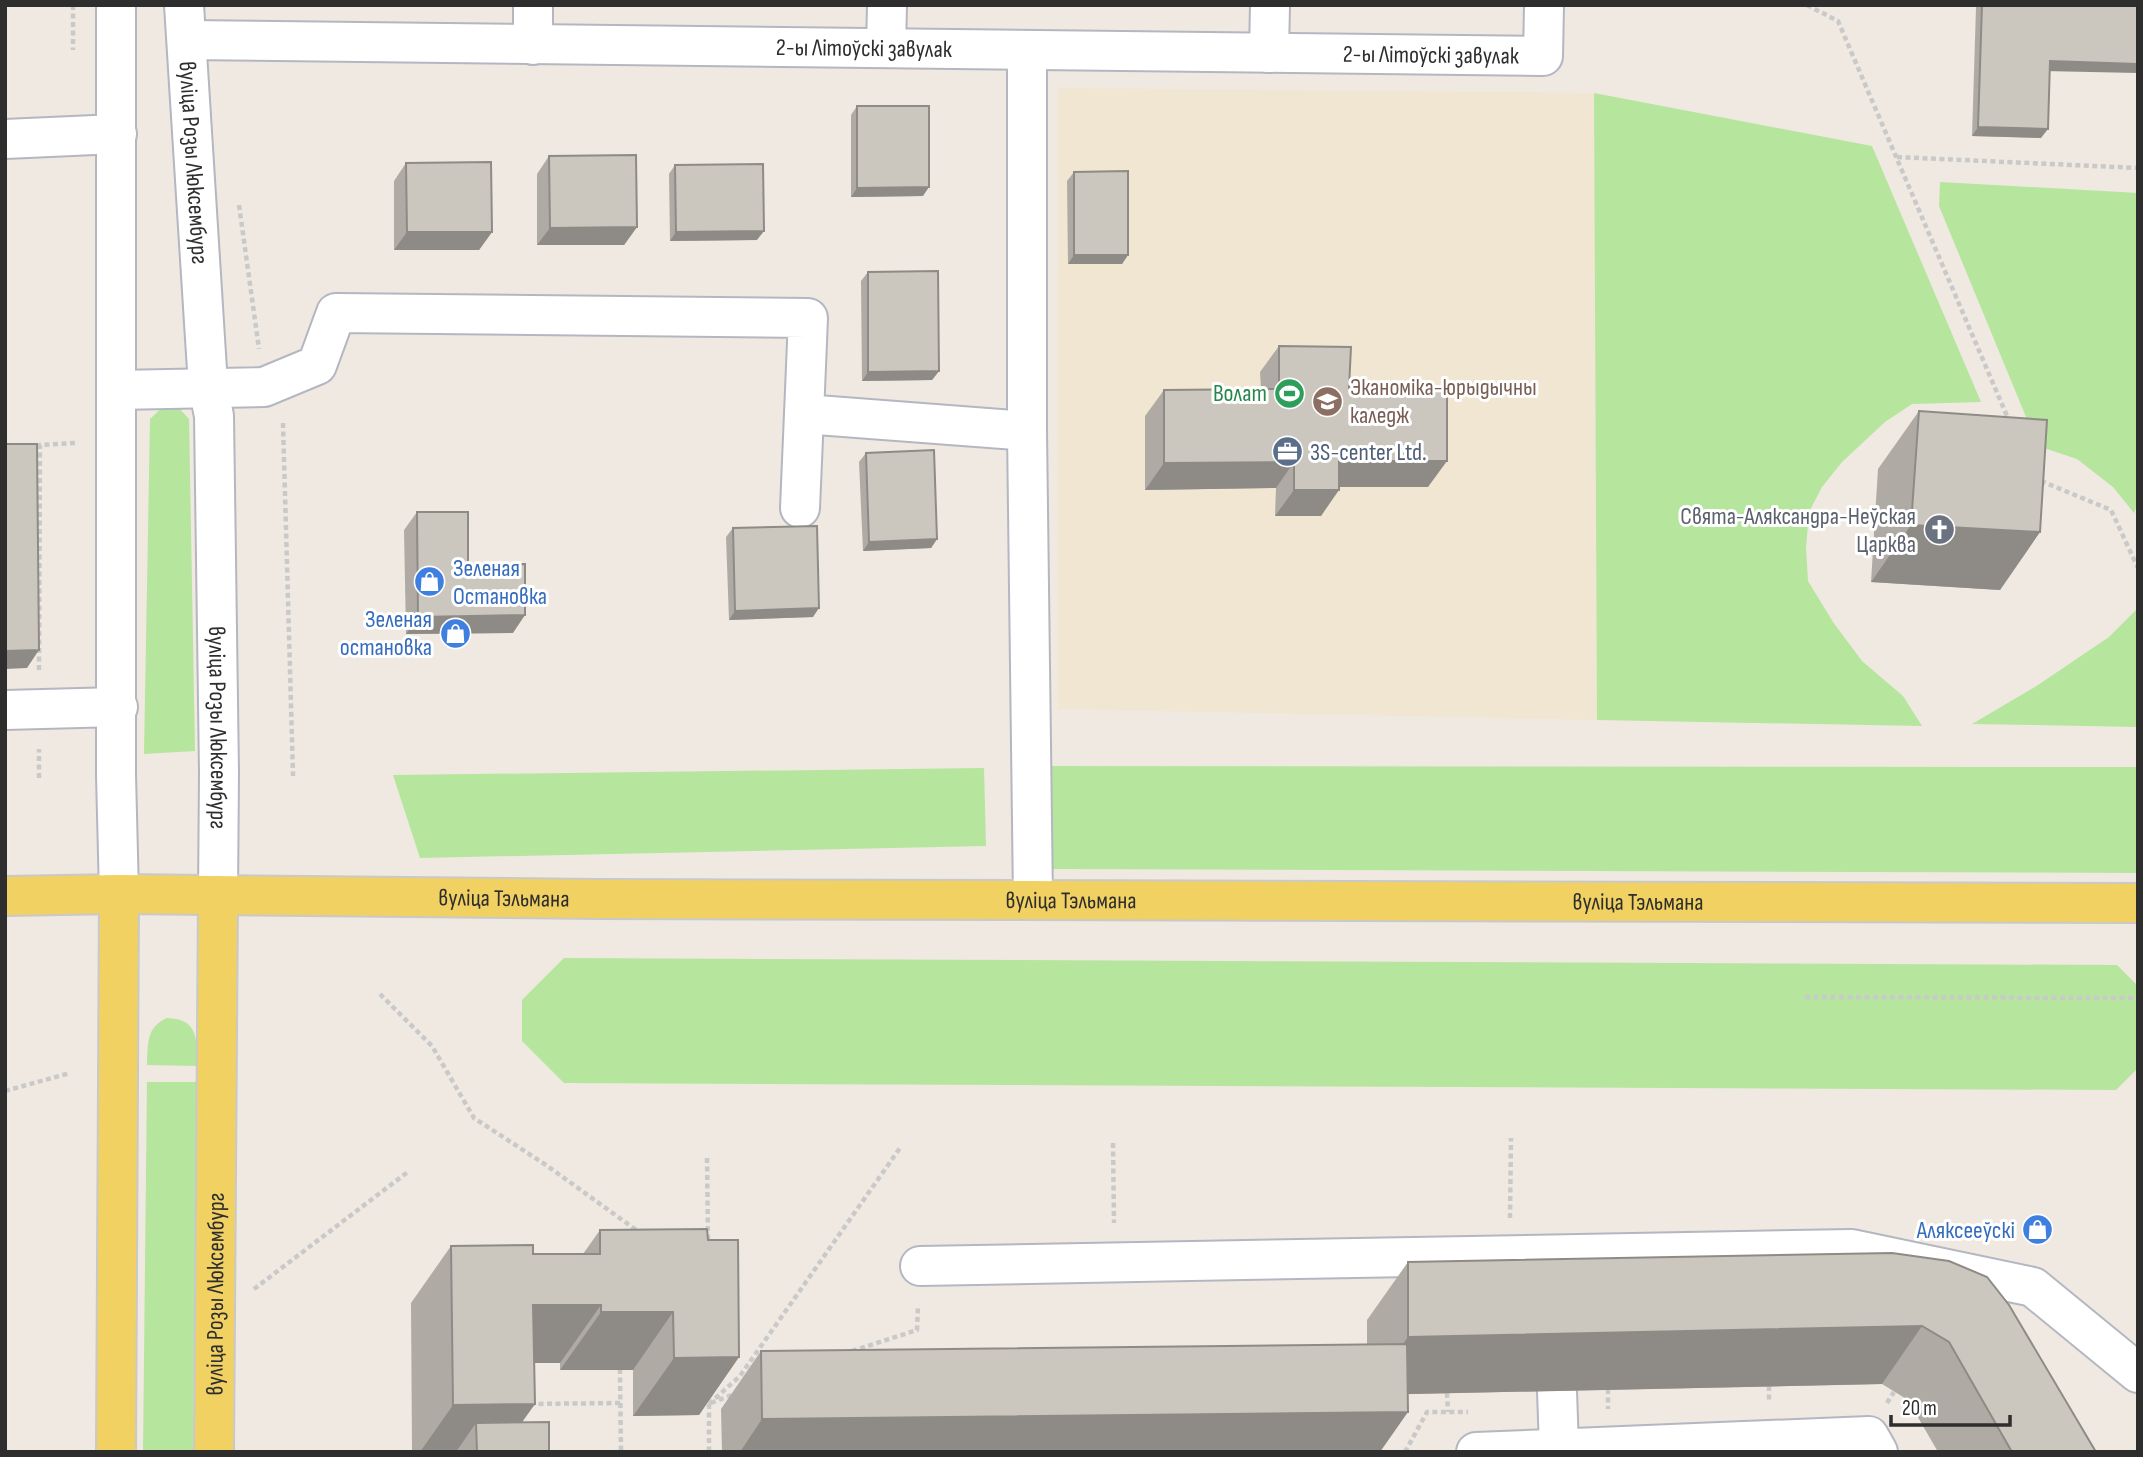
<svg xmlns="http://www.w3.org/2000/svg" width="2143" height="1457" viewBox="0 0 2143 1457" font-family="'Sofia Sans Condensed',sans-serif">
  <rect width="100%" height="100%" fill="#efe9e1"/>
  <!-- education -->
  <path fill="#f0e6d1" d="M1058 88 1594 93 1597 720 1058 709Z"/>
  <!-- green -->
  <g fill="#b6e59e">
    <path d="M1594 93 1872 146 1981 402 1912 404 1885 422 1842 462 1822 487 1809 512 1806 548 1808 581 1833 622 1862 661 1903 696 1922 726 1597 720Z"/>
    <path d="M1940 182 2138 193V503L2134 513 2113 487 2077 459 2038 446 1939 206Z"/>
    <path d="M165 405 177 406 189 419 195 751 144 754 150 419Z"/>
    <path d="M2138 608V727L1972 724 2035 687 2109 637Z"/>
    <path d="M1050 766 2138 767V873L1050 869Z"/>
    <path d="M984 768 986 846 420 858 393 775Z"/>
    <path d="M564 958 2117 965 2138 986V1068L2116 1090 564 1083 522 1041V1000Z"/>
    <path d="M167 1018C199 1019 197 1040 197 1066L147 1065C148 1044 146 1027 167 1018Z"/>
    <path d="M147 1082H197L193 1452H143Z"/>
  </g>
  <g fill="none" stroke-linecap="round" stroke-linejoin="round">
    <defs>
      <g id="minor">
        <path d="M116 5V775L119 894"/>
        <path id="s1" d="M184 5 208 386 214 416 219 773 218 895"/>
        <path id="s2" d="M187 40 1543 56 1544 5"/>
        <path d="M533 45V5"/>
        <path d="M886 48 887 5"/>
        <path d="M1269 53 1270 5"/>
        <path d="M5 139 117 134"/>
        <path d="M117 390 264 387 317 365 336 313 808 318 804 414 1027 431V50"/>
        <path d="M1027 431 1033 900"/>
        <path d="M800 508 804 414"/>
        <path d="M5 710 118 707"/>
        <path d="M920 1266 1852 1249 2033 1287 2138 1373"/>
        <path d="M1557 1391 1559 1448"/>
        <path d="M1476 1452 1869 1436 1878 1452"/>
      </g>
      <g id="major">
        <path id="s3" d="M5 896 119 894 598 899 2138 903"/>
        <path d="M116 1452 119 894"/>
        <path id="s4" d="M214 1452 218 895"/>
      </g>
    </defs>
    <!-- minor casing -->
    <use href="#minor" stroke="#b4b7c1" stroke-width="42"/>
    <!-- major casing -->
    <use href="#major" stroke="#c9c9c9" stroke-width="42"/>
    <!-- path -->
    <g stroke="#c9c9c9" stroke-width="4.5" stroke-dasharray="5 3.5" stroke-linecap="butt">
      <path d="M73 5V50"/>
      <path d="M1807 5 1838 21 2010 423"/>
      <path d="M1897 157 2138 168"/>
      <path d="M239 205 259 349"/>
      <path d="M283 423 293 776"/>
      <path d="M2041 481 2111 510 2138 568"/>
      <path d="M39 670 40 445 76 443"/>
      <path d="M39 778V749"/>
      <path d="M380 994 432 1046 474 1118 546 1165 639 1232"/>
      <path d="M1805 997 2138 998"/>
      <path d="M5 1091 70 1073"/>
      <path d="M1113 1143 1114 1223"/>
      <path d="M707 1158 708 1244"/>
      <path d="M1510 1218 1511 1138"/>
      <path d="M254 1289 409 1171"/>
      <path d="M852 1351 917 1330 918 1306"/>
      <path d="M620 1369 621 1452"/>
      <path d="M1769 1386V1403"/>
      <path d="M1608 1389V1409"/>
      <path d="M1447 1393 1448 1412"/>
      <path d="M711 1403 732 1395"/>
      <path d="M1887 1403 1894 1392"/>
      <path d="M530 1404 620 1403"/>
      <path d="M709 1404 740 1376 900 1148"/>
      <path d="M709 1404V1452"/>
      <path d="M1405 1452 1427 1412H1468"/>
    </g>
    <!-- minor -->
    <use href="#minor" stroke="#fff" stroke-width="38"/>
    <!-- major -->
    <use href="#major" stroke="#f2d163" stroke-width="38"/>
  </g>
  <!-- wall -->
  <g fill="#afaba4">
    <path d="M1977 5H2138L2050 71 2041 138 1972 136 1976 7Z"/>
    <path d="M857 106 923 196 851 197V115Z"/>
    <path d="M549 156 637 227 624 245H537V174Z"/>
    <path d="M406 163 492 232 479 250H394V181Z"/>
    <path d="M675 165 757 240 670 241 669 174Z"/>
    <path d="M1074 172 1128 255 1122 264H1068L1067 181Z"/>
    <path d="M868 272 939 371 932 380 862 381 861 281Z"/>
    <path d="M1279 346 1349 388 1428 487H1339L1321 516H1275L1276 488 1145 490V416L1164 390 1261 389 1260 372Z"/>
    <path d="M1919 411 2040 532 2000 590 1871 582 1878 469Z"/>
    <path d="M866 453 937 539 931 548 863 551 859 462Z"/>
    <path d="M417 512 468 565 513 633 406 634 404 530Z"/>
    <path d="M733 528 813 617 729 620 726 537Z"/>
    <path d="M600 1230 708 1240 739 1357 699 1415 633 1416V1370H560V1363H534L521 1423 549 1452H412L411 1303 451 1246 533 1254H583Z"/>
    <path d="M1892 1253 2096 1452H1938L1908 1400 1882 1384 1408 1394 1380 1452H722L721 1409 761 1351 1367 1345V1320L1408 1262Z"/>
  </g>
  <!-- shaded-wall -->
  <g fill="#8e8b86">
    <path d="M586 5H663L662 6Z"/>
    <path d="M2050 61 2138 64V73L2043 71Z"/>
    <path d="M1978 127 2048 129 2041 138 1972 136Z"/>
    <path d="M929 187 923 196 851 197 857 188Z"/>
    <path d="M637 227 624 245H537L550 228Z"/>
    <path d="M764 231 757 240 670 241 676 232Z"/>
    <path d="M407 232H492L479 250H394Z"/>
    <path d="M1074 255H1128L1122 264H1068Z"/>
    <path d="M939 371 932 380 862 381 868 372Z"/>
    <path d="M1339 461H1447L1428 487H1321Z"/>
    <path d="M1294 462 1276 488 1145 490 1164 463Z"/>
    <path d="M1294 490H1339L1321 516H1275Z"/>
    <path d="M1911 525 2040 532 2000 590 1871 582Z"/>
    <path d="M937 539 931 548 863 551 869 542Z"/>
    <path d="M819 608 813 617 729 620 735 611Z"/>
    <path d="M525 615 513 633 406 634 418 617Z"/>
    <path d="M39 650 27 668 5 669V651Z"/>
    <path d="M533 1305H601L560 1363H493Z"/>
    <path d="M601 1312H673L633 1370H560Z"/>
    <path d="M1922 1326 1882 1384 1367 1395 1408 1337Z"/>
    <path d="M739 1357 699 1415 633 1416 674 1358Z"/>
    <path d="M535 1404 501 1452 476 1423 456 1452H420L453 1405Z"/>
    <path d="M1408 1412 1380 1452H740L762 1419Z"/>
  </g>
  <!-- building -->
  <g fill="#cbc7bf" stroke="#8e8b86" stroke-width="2">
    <path d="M1982 5H2138V64L2050 61 2048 129 1978 127Z"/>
    <path d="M857 106H929V187L857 188Z"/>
    <path d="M636 155 637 227 550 228 549 156Z"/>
    <path d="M491 162 492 232H407L406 163Z"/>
    <path d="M763 164 764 231 676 232 675 165Z"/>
    <path d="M1128 171V255H1074V172Z"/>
    <path d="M938 271 939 371 868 372V272Z"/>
    <path d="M1279 346 1351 347 1349 388 1447 389V461H1339V490H1294V462L1164 463V390L1279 389Z"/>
    <path d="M1919 411 2047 420 2040 532 1911 525Z"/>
    <path d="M5 444H37L39 650 5 651Z"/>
    <path d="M934 450 937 539 869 542 866 453Z"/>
    <path d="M417 512H468V565L525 564V615L418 617Z"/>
    <path d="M817 526 819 608 735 611 733 528Z"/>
    <path d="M707 1229 708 1240H738L739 1357 674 1358 673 1312H601V1305H533L535 1404 453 1405 451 1246 533 1245V1254H600V1230Z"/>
    <path d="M1892 1253 1949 1261 1987 1277 2009 1305 2096 1452H2012L1949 1342 1922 1326 1408 1337V1262Z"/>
    <path d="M1407 1344 1408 1412 762 1419 761 1351Z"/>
    <path d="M549 1422V1452H477L476 1423Z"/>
  </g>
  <!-- icons -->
  <defs>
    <symbol id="stadium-disc" viewBox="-11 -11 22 22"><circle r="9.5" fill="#2e9e5b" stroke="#fff"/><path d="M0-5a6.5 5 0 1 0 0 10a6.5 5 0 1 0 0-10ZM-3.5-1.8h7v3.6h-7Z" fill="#fff"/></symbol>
    <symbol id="university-disc" viewBox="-11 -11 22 22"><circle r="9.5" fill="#8d6e63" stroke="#fff"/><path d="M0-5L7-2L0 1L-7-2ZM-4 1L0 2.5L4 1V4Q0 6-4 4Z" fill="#fff"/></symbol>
    <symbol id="office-disc" viewBox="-11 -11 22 22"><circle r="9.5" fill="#5c6f8a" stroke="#fff"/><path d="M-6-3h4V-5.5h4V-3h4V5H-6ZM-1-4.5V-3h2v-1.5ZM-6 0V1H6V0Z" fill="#fff"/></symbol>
    <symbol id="church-disc" viewBox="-11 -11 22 22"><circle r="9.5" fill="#6b7280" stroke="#fff"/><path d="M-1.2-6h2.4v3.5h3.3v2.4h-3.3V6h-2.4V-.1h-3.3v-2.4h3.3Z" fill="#fff"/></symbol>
    <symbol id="shop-disc" viewBox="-11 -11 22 22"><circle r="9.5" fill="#3f7fe0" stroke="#fff"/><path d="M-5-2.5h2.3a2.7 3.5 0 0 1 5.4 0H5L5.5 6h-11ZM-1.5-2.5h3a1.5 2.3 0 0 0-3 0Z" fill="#fff"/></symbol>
  </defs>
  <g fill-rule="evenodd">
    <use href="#stadium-disc" x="1272" y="376" width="35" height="35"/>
    <use href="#university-disc" x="1310" y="384" width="35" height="35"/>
    <use href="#office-disc" x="1270" y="434" width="35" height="35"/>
    <use href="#church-disc" x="1922" y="512" width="35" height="35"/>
    <use href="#shop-disc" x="412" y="564" width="35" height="35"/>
    <use href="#shop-disc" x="438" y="616" width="35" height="35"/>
    <use href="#shop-disc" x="2020" y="1212" width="35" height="35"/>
  </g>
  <g text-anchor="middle" stroke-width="6" stroke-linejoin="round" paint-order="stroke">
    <!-- street labels -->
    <g font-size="24" fill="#2e2e2e" stroke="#fff">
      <text dy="8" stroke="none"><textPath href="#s2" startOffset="677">2-ы Літоўскі завулак</textPath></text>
      <text dy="8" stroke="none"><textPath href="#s2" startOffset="1244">2-ы Літоўскі завулак</textPath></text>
      <text dy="8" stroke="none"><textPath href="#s1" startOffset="158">вуліца Розы Люксембург</textPath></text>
      <text dy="8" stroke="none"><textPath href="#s1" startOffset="724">вуліца Розы Люксембург</textPath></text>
      <text dy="8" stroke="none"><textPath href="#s3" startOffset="499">вуліца Тэльмана</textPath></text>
      <text dy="8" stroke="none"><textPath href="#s3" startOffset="1066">вуліца Тэльмана</textPath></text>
      <text dy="8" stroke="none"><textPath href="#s3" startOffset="1633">вуліца Тэльмана</textPath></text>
      <text dy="8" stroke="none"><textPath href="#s4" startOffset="158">вуліца Розы Люксембург</textPath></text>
    </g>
    <!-- education labels -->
    <g font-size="24" fill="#785e54" stroke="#fff" text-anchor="start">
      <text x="1350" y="395">Эканоміка-юрыдычны<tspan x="1350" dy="28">каледж</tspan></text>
    </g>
    <!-- leisure labels -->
    <g font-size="24" fill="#27864d" stroke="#fff" text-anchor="end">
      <text x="1267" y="401">Волат</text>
    </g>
    <!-- service labels -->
    <g font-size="24" fill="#4e5e75" stroke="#fff" text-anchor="start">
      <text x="1310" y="460">3S-center Ltd.</text>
    </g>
    <!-- worship labels -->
    <g font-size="24" fill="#5b616d" stroke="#fff" text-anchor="end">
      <text x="1916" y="524">Свята-Аляксандра-Неўская<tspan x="1916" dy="28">Царква</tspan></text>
    </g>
    <!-- shop labels -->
    <g font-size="24" fill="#366cbe" stroke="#fff" text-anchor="end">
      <text x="453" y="576" text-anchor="start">Зеленая<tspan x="453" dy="28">Остановка</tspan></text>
      <text x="432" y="627">Зеленая<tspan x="432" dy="28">остановка</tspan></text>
      <text x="2015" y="1238">Аляксееўскі</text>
    </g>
  </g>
  <!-- border -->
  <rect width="2143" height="1457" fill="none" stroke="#2e2e2e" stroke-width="14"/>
  <!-- scale -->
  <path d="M1891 1415v10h119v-10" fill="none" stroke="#2e2e2e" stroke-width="3.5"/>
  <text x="1902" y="1415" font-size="21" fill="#2e2e2e" stroke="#ffffff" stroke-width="5" paint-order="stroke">20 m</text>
</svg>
